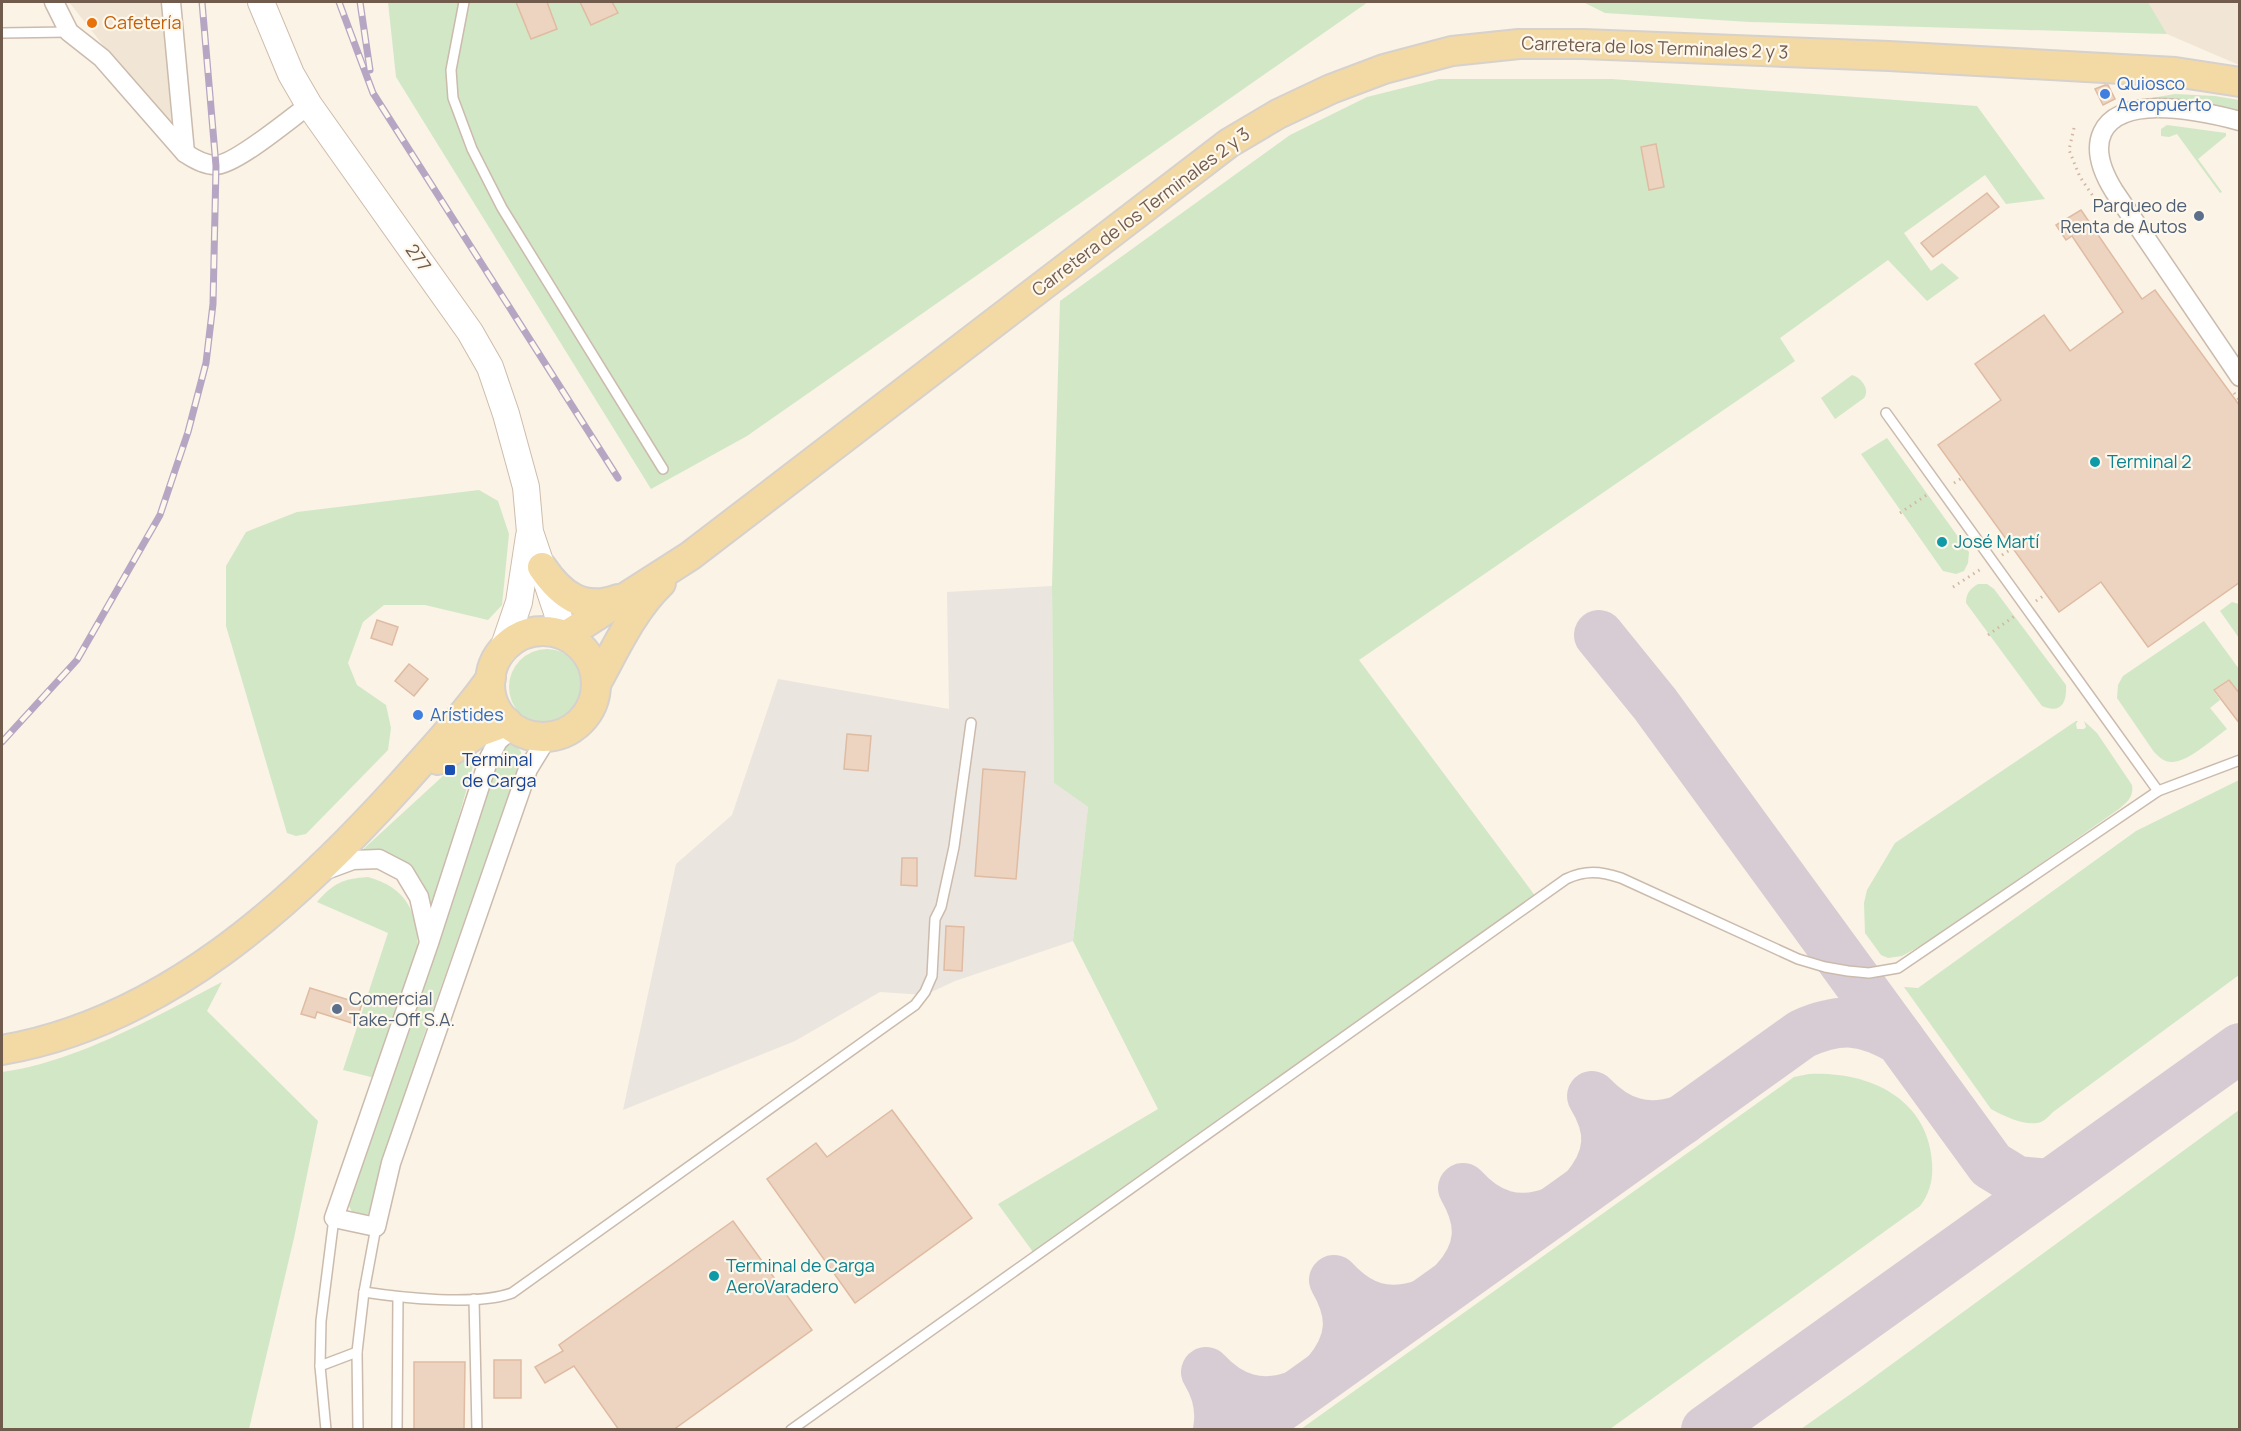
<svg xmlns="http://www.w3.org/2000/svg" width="2241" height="1431" viewBox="0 0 2241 1431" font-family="Manrope,sans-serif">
  <rect width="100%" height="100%" fill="#faf3e6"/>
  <!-- residential -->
  <g fill="#f1e5d5">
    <path d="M69 2H163L172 132Z"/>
    <path d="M2148 2H2239V65L2167 34Z"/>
  </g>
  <!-- industrial -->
  <path fill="#ebe5e0" d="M1052 586 1054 783 1088 807 1073 941 955 981 925 995 880 992 795 1041 623 1110 676 864 732 815 778 679 949 709 947 592Z"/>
  <!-- green -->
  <g fill="#d2e7c6">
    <path d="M388 2H1368L747 436 651 489 396 77Z"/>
    <path d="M1583 2H2148L2167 34 1750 22 1605 13Z"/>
    <path d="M1439 79H1612L1977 106 2045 199 2006 204 1985 175 1904 233 1931 271 1942 263 1959 278 1927 301 1888 260 1780 338 1795 361 1359 660 1536 897 1033 1252 998 1204 1158 1109 1073 941 1088 807 1054 783 1052 586 1060 301 1290 135 1367 97Z"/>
    <path d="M2175 94 2215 96 2239 100V111L2146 99Z"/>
    <path d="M2167 125 2226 133V136L2198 159 2222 192 2220 193 2177 134 2169 137 2161 136V129Z"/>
    <path d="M1852 375C1862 378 1870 390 1864 398L1835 419 1821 398Z"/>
    <path d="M1887 438 1969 552 1968 563 1964 571 1956 574 1943 571 1861 454Z"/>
    <path d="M479 490 498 501 509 534 502 605 488 620 425 605H384L363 622 348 663 357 685 386 705 391 728 388 750 306 834 296 836 287 833 226 626V566L246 532 297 512Z"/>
    <path d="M1978 584H1987L1994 589 2066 685C2067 703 2061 714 2042 706L1966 603C1966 593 1970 589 1978 584Z"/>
    <path d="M2232 602 2239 604V638L2220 611Z"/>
    <path d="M2204 621 2239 669V692L2229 679 2213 690 2220 700 2210 708 2227 729C2214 738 2186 764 2170 762 2163 761 2159 757 2154 752L2117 698 2118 685 2123 676Z"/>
    <circle cx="547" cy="687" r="38"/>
    <path d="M2076 721H2078L2076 724 2077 729H2084L2086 727 2084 721 2097 733 2132 785C2134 797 2127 802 2119 809L1933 939 1902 956 1888 958 1881 955 1865 933 1864 903 1867 890 1895 843Z"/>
    <path d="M480 742 432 911C420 860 404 861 358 854Z"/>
    <path d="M511 744 517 746 521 752V760L423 1038 373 1211 365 1216 353 1214 349 1206 352 1187 499 755 505 746Z"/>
    <path d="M2239 780V975L2053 1112C2049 1116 2044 1122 2037 1123 2022 1125 2004 1116 1991 1109L1904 987 1918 988 2136 831Z"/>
    <path d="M368 877C407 888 418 912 418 952L375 1078 343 1070 388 933 317 902C334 883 342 879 368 877Z"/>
    <path d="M222 982 207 1011 318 1121 294 1238 249 1429H2V1072C76 1062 155 1017 222 982Z"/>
    <path d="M1809 1074C1863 1071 1922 1094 1931 1154 1934 1174 1932 1190 1920 1206L1610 1429H1301L1794 1077Z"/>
    <path d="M2239 1110V1429H1801L1862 1386Z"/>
  </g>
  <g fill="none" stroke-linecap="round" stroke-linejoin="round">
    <!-- taxiway -->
    <g stroke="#d8ccd4" stroke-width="50">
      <path d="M1599 635 1655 704 1900 1040"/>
      <path d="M1585 1189C1611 1158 1613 1130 1592 1096 1618 1123 1646 1132 1682 1120"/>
      <path d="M1455 1281C1482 1251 1483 1222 1463 1188 1488 1216 1517 1225 1553 1212"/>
      <path d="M1327 1373C1353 1342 1354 1314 1334 1280 1360 1308 1387 1317 1424 1304"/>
      <path d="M1218 1430C1222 1408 1217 1390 1206 1372 1231 1399 1260 1408 1295 1396"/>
      <path d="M1248 1430 1802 1034C1840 1017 1864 1019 1900 1040L1991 1165 2017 1181 2048 1184"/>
      <path d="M1706 1430 2240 1048"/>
    </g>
  </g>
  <!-- building -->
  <g fill="#edd4c0" stroke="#dfbba2" stroke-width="1.5">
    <path d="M516 2H547L557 29 531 39Z"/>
    <path d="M580 2H612L618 13 591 25Z"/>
    <path d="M2105 85H2108L2115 99 2103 105 2095 89Z"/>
    <path d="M1656 144 1664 187 1649 190 1641 147Z"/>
    <path d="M1987 193 1999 207 1933 257 1921 243Z"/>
    <path d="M2081 210 2142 299 2155 290 2240 406V582L2148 647 2101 582 2059 612 1938 445 2001 400 1975 364 2044 315 2070 351 2123 312 2072 236 2066 240 2056 225Z"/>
    <path d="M377 620 398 627 392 645 371 638Z"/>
    <path d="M409 664 428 679 414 696 395 681Z"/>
    <path d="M2229 680 2240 694V724L2214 690Z"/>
    <path d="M847 734 871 736 868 771 844 769Z"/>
    <path d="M983 769 1025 772 1016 879 975 876Z"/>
    <path d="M902 858H917V886L901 885Z"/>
    <path d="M946 926 964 927 962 971 944 970Z"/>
    <path d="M310 988 362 1004 355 1024 317 1012 315 1018 301 1014Z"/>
    <path d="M892 1110 972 1218 855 1303 767 1179 816 1143 827 1157Z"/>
    <path d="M733 1221 812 1330 673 1430H619L574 1366 545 1383 535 1367 563 1351 559 1345Z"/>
    <rect x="494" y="1360" width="27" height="38"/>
    <path d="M414 1362H465L464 1430H414Z"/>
  </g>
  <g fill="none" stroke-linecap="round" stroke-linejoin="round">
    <defs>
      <g id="lane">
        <path d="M464 2 451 70 453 98 472 149 502 208 663 469"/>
        <path d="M2 33 69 32"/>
        <path d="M1886 413 2158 791"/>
        <path d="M364 1292C403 1298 476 1306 512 1293L915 1005 925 992 932 976 935 919 941 907 954 847 971 723"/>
        <path d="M474 1299 477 1430"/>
        <path d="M320 1366 357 1352"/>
        <path d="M326 1430 320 1366 321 1321 334 1218"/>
        <path d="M358 1430 357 1352 364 1292 376 1227"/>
        <path d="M397 1430 398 1297"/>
        <path d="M791 1430 1566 879C1585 870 1600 871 1621 878L1798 959 1825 967 1848 971 1869 973 1898 968 2158 791 2240 760"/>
      </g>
      <g id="street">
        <path d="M54 2 69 32 102 58 185 153C194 159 204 165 215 165 234 166 291 118 309 105"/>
        <path d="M171 2 185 153"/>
        <path d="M2240 121C2214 114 2184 108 2157 108 2098 109 2085 144 2114 191L2240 377"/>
        <path d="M512 728 498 741 489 758 429 943 334 1218 376 1227 391 1163 528 769 547 738"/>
        <path d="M326 870 353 860 379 859 404 872 419 897 429 942"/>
      </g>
      <g id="secondary">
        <path d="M261 2 291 74 309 105 470 332 490 367 506 414 526 487 530 532 565 636"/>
        <path d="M502 652 519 602 529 536"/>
      </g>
      <g id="primary">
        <path d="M542 567C561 595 583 612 618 599"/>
        <circle cx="543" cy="684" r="53"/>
        <path d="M565 636 690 556 1229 143 1278 114 1331 89 1384 69 1452 51 1519 44H1583L1889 56 2175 72 2240 82"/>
        <path d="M596 684C615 650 632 611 661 583"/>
        <path d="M438 760 479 732 507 722"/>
        <path d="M2 1050C164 1022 293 904 400 786 432 750 464 716 491 678"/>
      </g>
    </defs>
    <!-- lane casing -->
    <use href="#lane" stroke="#cbbbad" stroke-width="12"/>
    <!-- street casing -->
    <use href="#street" stroke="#cbbbad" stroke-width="21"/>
    <!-- secondary casing -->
    <use href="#secondary" stroke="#cebcab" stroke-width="28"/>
    <!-- primary casing -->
    <use href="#primary" stroke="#d7d1cd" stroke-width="32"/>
    <!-- path -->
    <g stroke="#d2b7a3" stroke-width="3" stroke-dasharray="1.5 4.5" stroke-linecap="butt">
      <path d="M2074 128 2069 150 2080 177 2097 202"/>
      <path d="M2234 393 2240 401"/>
      <path d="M1954 483 1962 478"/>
      <path d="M1900 513 1928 494"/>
      <path d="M2002 555 2013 548"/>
      <path d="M1953 587 1981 569"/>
      <path d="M2036 601 2046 594"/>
      <path d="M1988 635 2016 615"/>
    </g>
    <!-- lane -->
    <use href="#lane" stroke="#fff" stroke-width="9"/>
    <!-- street -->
    <use href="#street" stroke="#fff" stroke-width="18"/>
    <!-- secondary -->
    <use href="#secondary" stroke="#fff" stroke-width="26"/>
    <!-- primary -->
    <use href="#primary" stroke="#f3d9a4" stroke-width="28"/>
    <defs>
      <g id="rail">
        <path d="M339 2 373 93 618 478"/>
        <path d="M360 2 370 70"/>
        <path d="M2 742 77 660 160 515 188 432 206 363 213 304 216 166 202 2"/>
      </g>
    </defs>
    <!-- rail casing -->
    <use href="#rail" stroke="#b6a6c3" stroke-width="7"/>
    <!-- rail -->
    <use href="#rail" stroke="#fdf7ec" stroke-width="4.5" stroke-dasharray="14" stroke-linecap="butt"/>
  </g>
  <!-- markers -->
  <circle fill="#e8710a" stroke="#fdf7ec" stroke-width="2" cx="92" cy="23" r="6"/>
  <g fill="#3f7fe0" stroke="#fdf7ec" stroke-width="2">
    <circle cx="2105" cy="94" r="6"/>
    <circle cx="418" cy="715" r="6"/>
  </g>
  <g fill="#5c6f8a" stroke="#fdf7ec" stroke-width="2">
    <circle cx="2199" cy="216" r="6"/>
    <circle cx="337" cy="1009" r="6"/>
  </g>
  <g fill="#0f9aa8" stroke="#fdf7ec" stroke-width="2">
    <circle cx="2095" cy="462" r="6"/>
    <circle cx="1942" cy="542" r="6"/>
    <circle cx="714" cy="1276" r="6"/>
  </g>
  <rect fill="#1a4fb4" stroke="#fdf7ec" stroke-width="2" x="444" y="764" width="12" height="12" rx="3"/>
  <g text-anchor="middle" stroke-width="4.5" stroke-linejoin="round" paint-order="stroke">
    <!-- food labels -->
    <g font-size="18" fill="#c56008" stroke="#fdf7ec" text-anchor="start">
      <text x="104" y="29">Cafetería</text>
    </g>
    <!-- street labels -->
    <g font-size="18" fill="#715b4d" stroke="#fdf7ec">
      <text transform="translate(1655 48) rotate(2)" y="6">Carretera de los Terminales 2 y 3</text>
      <text transform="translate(1141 212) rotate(-37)" y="6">Carretera de los Terminales 2 y 3</text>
      <text transform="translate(418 258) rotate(55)" y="6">277</text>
    </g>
    <!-- shop labels -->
    <g font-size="18" fill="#366cbe" stroke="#fdf7ec" text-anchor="start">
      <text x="2117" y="90">Quiosco<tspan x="2117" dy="21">Aeropuerto</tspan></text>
      <text x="430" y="721">Arístides</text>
    </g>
    <!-- service labels -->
    <g font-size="18" fill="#4e5e75" stroke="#fdf7ec" text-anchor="end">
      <text x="2187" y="212">Parqueo de<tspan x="2187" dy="21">Renta de Autos</tspan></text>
      <text x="349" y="1005" text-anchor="start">Comercial<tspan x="349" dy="21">Take-Off S.A.</tspan></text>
    </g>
    <!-- culture labels -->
    <g font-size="18" fill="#0d838f" stroke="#fdf7ec" text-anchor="start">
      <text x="2107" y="468">Terminal 2</text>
      <text x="1954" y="548">José Martí</text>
      <text x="726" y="1272">Terminal de Carga<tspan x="726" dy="21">AeroVaradero</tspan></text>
    </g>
    <!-- transit labels -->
    <g font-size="18" fill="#164399" stroke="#fdf7ec" text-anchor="start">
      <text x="462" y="766">Terminal<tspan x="462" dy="21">de Carga</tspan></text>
    </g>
  </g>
  <!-- border -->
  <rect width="2241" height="1431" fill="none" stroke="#715b4d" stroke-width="6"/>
</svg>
